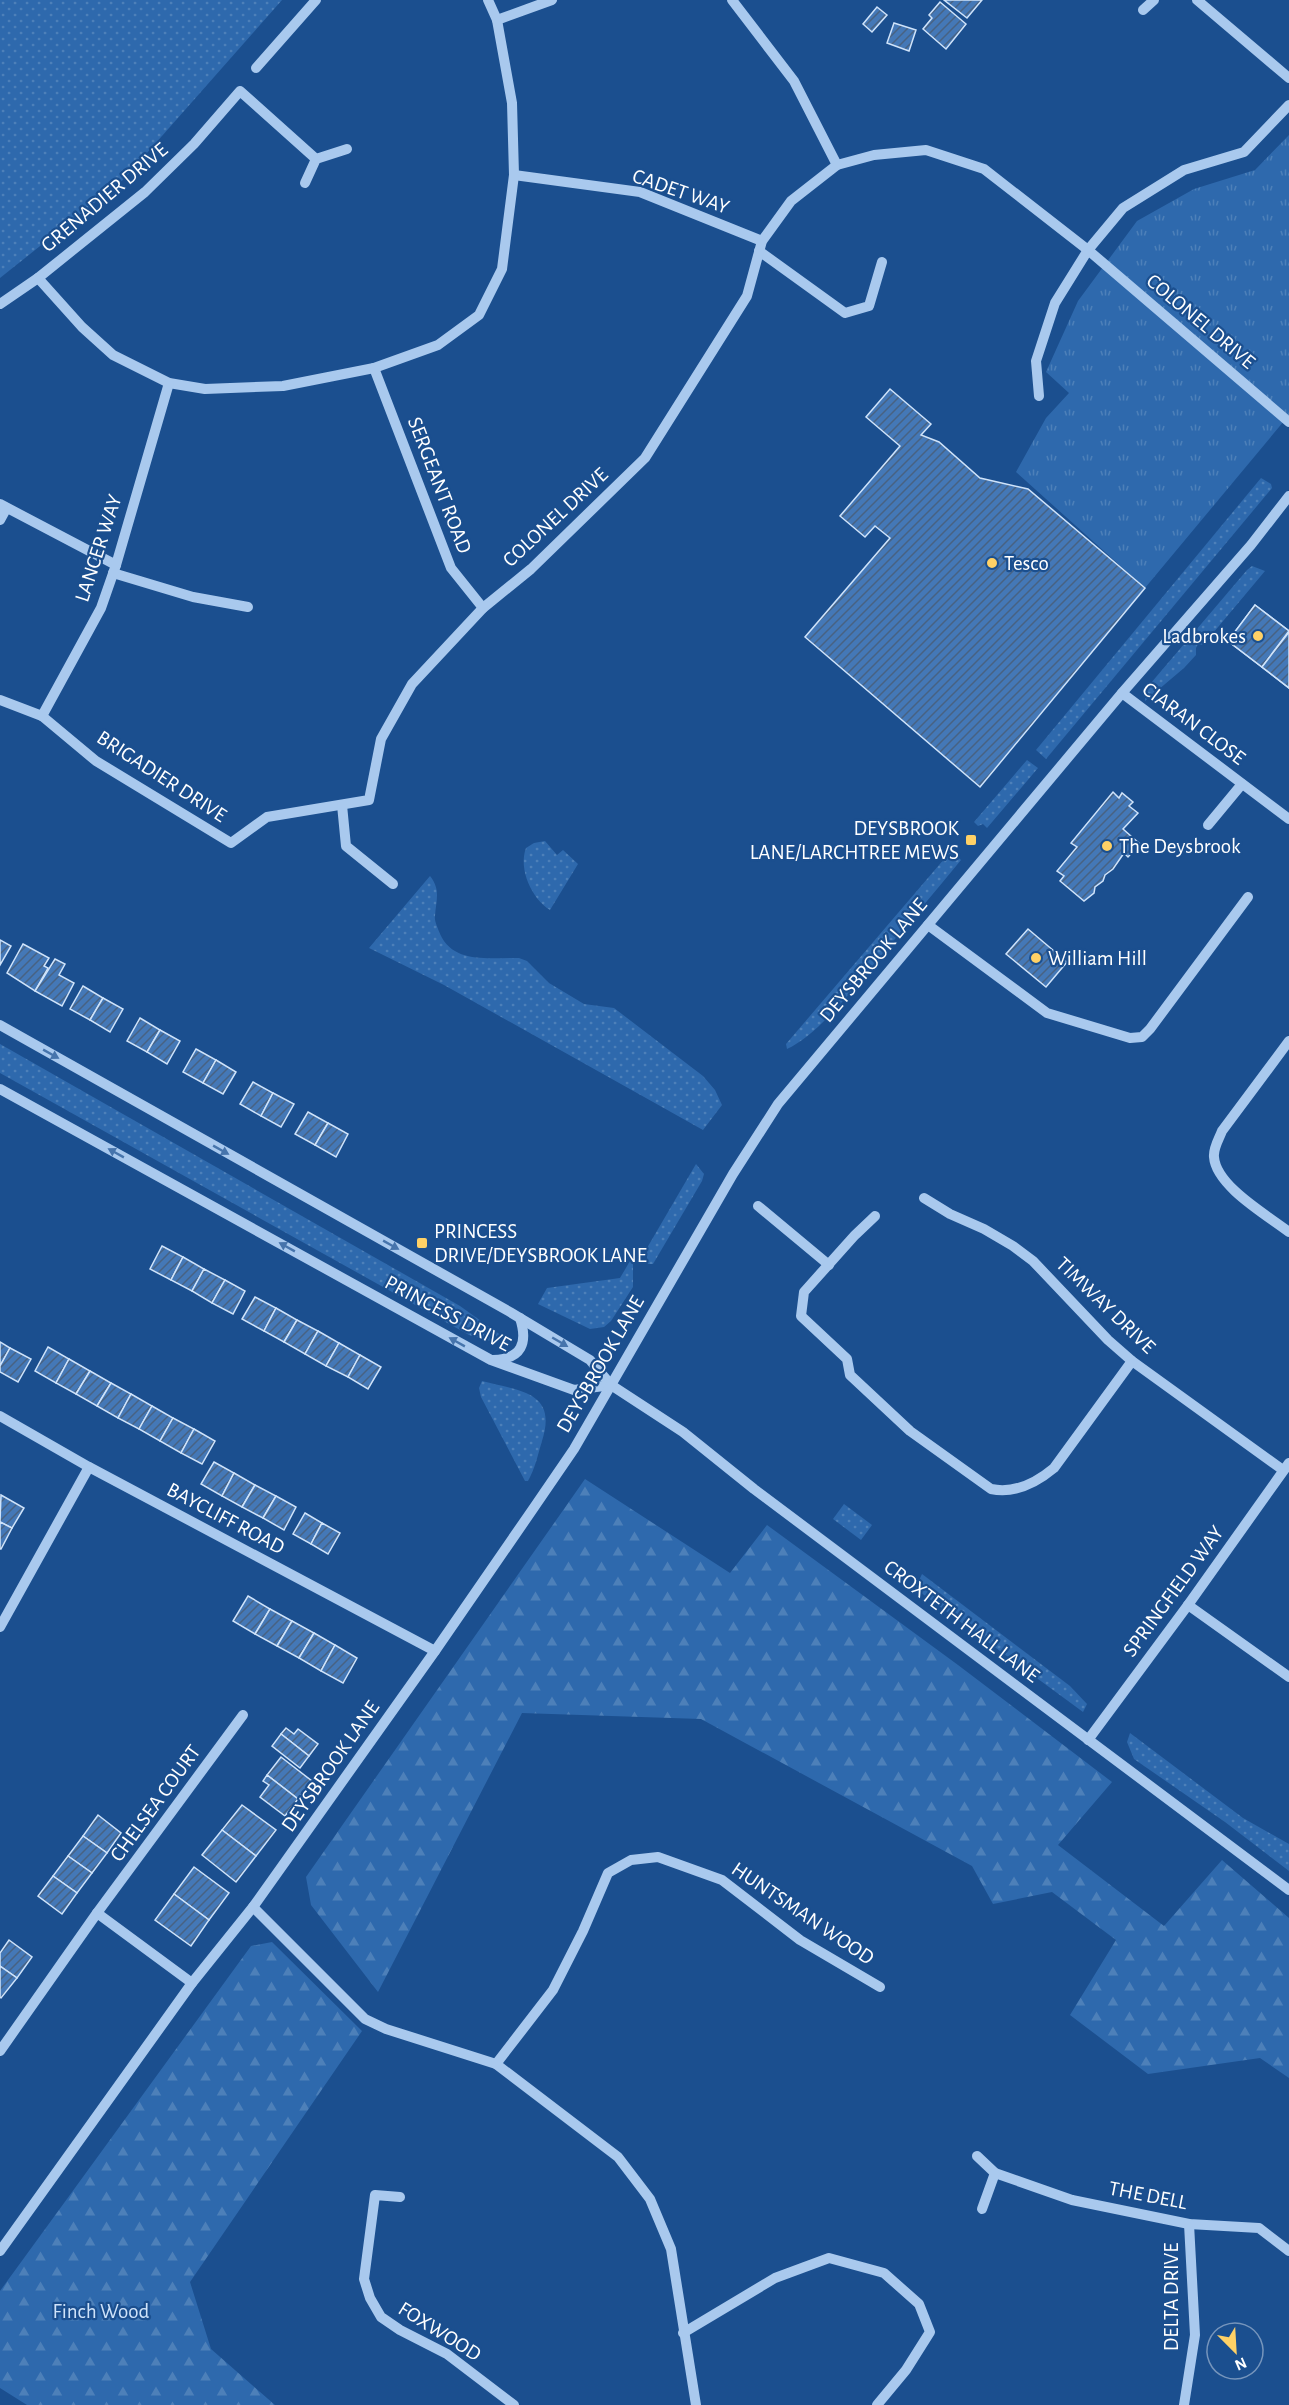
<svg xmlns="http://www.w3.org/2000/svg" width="1289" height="2405" viewBox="0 0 1289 2405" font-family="'Alegreya Sans',sans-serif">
  <defs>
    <pattern id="grass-dots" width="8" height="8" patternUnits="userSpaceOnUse" patternTransform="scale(1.5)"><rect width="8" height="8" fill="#2e69ad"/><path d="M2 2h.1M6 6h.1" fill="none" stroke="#4d80b9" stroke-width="1.8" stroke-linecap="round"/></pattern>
    <pattern id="forest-firs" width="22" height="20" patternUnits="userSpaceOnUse" patternTransform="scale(1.5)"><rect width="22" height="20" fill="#2e69ad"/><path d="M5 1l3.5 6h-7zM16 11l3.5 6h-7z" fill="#4d80b9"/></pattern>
    <pattern id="park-tufts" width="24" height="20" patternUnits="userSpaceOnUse" patternTransform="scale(1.5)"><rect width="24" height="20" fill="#2e69ad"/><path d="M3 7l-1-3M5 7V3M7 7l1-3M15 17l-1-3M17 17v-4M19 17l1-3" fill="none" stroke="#4d80b9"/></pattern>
    <pattern id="building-hatch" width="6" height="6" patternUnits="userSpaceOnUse" patternTransform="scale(1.5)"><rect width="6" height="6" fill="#4478b7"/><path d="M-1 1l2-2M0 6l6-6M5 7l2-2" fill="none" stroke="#486282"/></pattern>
  </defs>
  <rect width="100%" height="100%" fill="#1b4f8f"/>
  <!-- grass -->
  <g fill="url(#grass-dots)">
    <path d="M0 0H282L124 179 0 278Z"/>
    <path d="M1261 478 1271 484 1272 488 1046 759 1036 750Z"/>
    <path d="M1252 566 1265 571 1203 645 1198 644 1196 648V655L1184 668 1145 701V690L1247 570Z"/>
    <path d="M1027 760 1038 768 987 828 983 824 978 826 974 822Z"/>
    <path d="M545 841 557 855 563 850 578 864 550 910C532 899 518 869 526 848L534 843Z"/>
    <path d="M951 851 961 860C934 893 906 926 878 959 856 986 818 1035 787 1049L786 1044Z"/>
    <path d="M430 876C441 890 436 900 435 916 434 921 438 928 440 934 454 965 491 957 519 958L527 961 549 983 584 1004 614 1008 703 1076 715 1090 722 1105 703 1130 444 985 369 948Z"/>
    <path d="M0 1044 460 1306 502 1336 495 1342 469 1335 0 1073Z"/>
    <path d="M696 1164 704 1174 702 1181 653 1264H647V1248Z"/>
    <path d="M633 1256V1287L611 1321 604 1327 590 1329 538 1304 547 1288 620 1278Z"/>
    <path d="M482 1381C519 1391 558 1391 542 1441 538 1454 535 1469 528 1481H525L481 1397 479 1388Z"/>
    <path d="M844 1504 872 1525 861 1540 833 1519Z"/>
    <path d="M922 1574 1070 1686 1087 1704 1083 1712 920 1592 916 1587Z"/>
    <path d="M1130 1733 1243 1818 1289 1844V1871L1225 1822 1134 1759 1127 1742Z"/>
  </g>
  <!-- forest -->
  <g fill="url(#forest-firs)">
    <path d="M585 1479 730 1573 767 1525 958 1665 1112 1782 1058 1845 1164 1926 1222 1860 1289 1918V2078L1260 2058 1148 2074 1070 2015 1116 1940 1052 1892 993 1904 972 1866 701 1719 522 1713 378 1992 311 1905 306 1877Z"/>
    <path d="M272 1942 362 2031 190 2282 211 2349 275 2405H27L0 2388V2291L251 1946Z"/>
  </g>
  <!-- park -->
  <path fill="url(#park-tufts)" d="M1289 135V415L1145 588 1016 472 1046 418 1069 393 1046 372 1078 301 1137 221 1194 189 1255 170Z"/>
  <!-- building -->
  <g fill="url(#building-hatch)" stroke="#cfe3fa" stroke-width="1.5">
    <path d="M944 0H982L967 18Z"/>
    <path d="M940 2 966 24 946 49 923 29 932 18 929 15Z"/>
    <path d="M877 7 887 15 872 32 863 24Z"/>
    <path d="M894 23 916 30 909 51 887 43Z"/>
    <path d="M890 389 931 424 921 435 939 442 980 478 1028 489 1145 588 980 787 805 637 890 538 875 526 865 537 840 516 900 446 866 417Z"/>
    <path d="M1255 605 1289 631V688L1228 641Z"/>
    <path d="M1255 605 1289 631 1262 667 1228 641Z"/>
    <path d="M1289 632V688L1262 667Z"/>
    <path d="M1113 792 1119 798 1122 793 1133 802 1129 806 1138 813 1123 829 1140 844 1128 857 1124 853 1113 869 1105 875 1103 881 1095 887 1094 893 1084 901 1060 881 1064 876 1057 871 1077 847 1071 843Z"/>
    <path d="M1028 929 1067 962 1046 987 1006 954Z"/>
    <path d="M0 940 11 946 0 965Z"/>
    <path d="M23 944 49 958 44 966 48 968 35 991 7 973Z"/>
    <path d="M55 959 65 964 59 975 74 983 62 1006 35 991Z"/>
    <path d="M83 986 103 998 90 1020 70 1009Z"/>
    <path d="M103 998 123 1009 110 1032 90 1020Z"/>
    <path d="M140 1018 160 1030 147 1052 127 1041Z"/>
    <path d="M160 1030 180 1041 167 1064 147 1052Z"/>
    <path d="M196 1049 216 1060 203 1083 183 1072Z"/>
    <path d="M216 1060 236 1072 223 1094 203 1083Z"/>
    <path d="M253 1082 273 1093 261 1116 240 1104Z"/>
    <path d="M273 1093 294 1104 281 1127 261 1116Z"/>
    <path d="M308 1112 328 1123 315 1145 295 1134Z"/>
    <path d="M328 1123 348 1134 336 1157 315 1145Z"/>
    <path d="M162 1246 183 1257 171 1280 150 1269Z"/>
    <path d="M183 1257 204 1269 192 1291 171 1280Z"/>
    <path d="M204 1269 225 1280 212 1303 192 1291Z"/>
    <path d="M225 1280 245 1291 233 1314 212 1303Z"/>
    <path d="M255 1297 276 1308 264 1331 242 1319Z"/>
    <path d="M276 1308 297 1320 284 1342 264 1331Z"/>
    <path d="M297 1320 318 1331 305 1354 284 1342Z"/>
    <path d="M318 1331 339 1343 326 1366 305 1354Z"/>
    <path d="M0 1342 10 1348 0 1366Z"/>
    <path d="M339 1343 360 1355 348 1377 326 1366Z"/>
    <path d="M48 1347 69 1359 56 1383 35 1371Z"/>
    <path d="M10 1348 31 1359 18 1382 0 1372V1366Z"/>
    <path d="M360 1355 381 1367 368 1389 348 1377Z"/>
    <path d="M69 1359 90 1371 76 1394 56 1383Z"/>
    <path d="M90 1371 111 1383 97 1406 76 1394Z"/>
    <path d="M111 1383 131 1394 118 1418 97 1406Z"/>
    <path d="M131 1394 152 1406 139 1429 118 1418Z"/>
    <path d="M152 1406 173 1418 160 1441 139 1429Z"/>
    <path d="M173 1418 194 1429 181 1453 160 1441Z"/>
    <path d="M194 1429 215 1441 202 1464 181 1453Z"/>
    <path d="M214 1462 234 1473 222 1496 201 1484Z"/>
    <path d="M234 1473 255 1485 242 1507 222 1496Z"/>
    <path d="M255 1485 276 1496 263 1518 242 1507Z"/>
    <path d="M1 1495 24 1508 12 1528 0 1522Z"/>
    <path d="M276 1496 296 1507 284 1530 263 1518Z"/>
    <path d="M305 1513 322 1523 311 1544 293 1534Z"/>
    <path d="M0 1522 12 1528 1 1549H0Z"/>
    <path d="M322 1523 340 1533 328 1554 311 1544Z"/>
    <path d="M248 1596 270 1609 255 1634 233 1621Z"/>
    <path d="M270 1609 292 1621 277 1646 255 1634Z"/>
    <path d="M292 1621 314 1633 299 1658 277 1646Z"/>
    <path d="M314 1633 335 1645 321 1671 299 1658Z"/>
    <path d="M335 1645 357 1658 343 1683 321 1671Z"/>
    <path d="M286 1728 294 1734 298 1729 318 1744 309 1756 281 1734Z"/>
    <path d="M281 1734 309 1756 300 1768 272 1746Z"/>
    <path d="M281 1757 312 1781 298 1799 267 1775Z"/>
    <path d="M267 1775 298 1799 285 1816 260 1797 269 1785 263 1781Z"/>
    <path d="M242 1805 276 1830 256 1856 222 1830Z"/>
    <path d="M98 1815 121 1833 107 1853 83 1836Z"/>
    <path d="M222 1830 256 1856 236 1882 202 1855Z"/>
    <path d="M83 1836 107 1853 92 1873 68 1856Z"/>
    <path d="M68 1856 92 1873 77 1893 53 1876Z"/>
    <path d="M194 1867 229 1893 209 1920 174 1894Z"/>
    <path d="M53 1876 77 1893 62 1914 38 1896Z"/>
    <path d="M174 1894 209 1920 191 1946 155 1920Z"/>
    <path d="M9 1940 32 1957 17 1978 0 1966V1953Z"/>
    <path d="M0 1966 17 1978 1 1998 0 1997Z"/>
  </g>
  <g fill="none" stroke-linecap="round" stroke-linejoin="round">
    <!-- minor -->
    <g stroke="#a9c9ee" stroke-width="10">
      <path d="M732 0 794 81 837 165"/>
      <path d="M1197 0 1289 78"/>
      <path d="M1143 10 1154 0"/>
      <path d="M497 20 552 0"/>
      <path d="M256 68 316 0"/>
      <path d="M514 175 640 192 762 241"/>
      <path d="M305 183 316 159 347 149"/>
      <path d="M759 251 845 313 869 306 882 262"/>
      <path d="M38 278 82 327 113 355 169 383 205 389 283 386 374 368 438 345 479 315 502 269 514 175 512 103 497 20 488 0"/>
      <path d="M0 304 38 278 145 192 194 144 240 91 316 159"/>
      <path d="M374 368 451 568 483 608"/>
      <path d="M1039 396 1036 361 1055 303 1088 250 1123 208 1184 170 1244 152 1289 105"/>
      <path d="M0 504 116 565"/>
      <path d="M0 520 6 509"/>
      <path d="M113 573 193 597 248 607"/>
      <path d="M1122 693 1289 819"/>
      <path d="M0 700 42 716 96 761 231 843 267 817 369 800 381 739 412 684 483 608 531 569 645 458 747 296 762 241 791 201 837 165 874 155 926 150 984 169 1088 250 1289 422"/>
      <path d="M42 716 101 608 116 565 169 383"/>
      <path d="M342 805 346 846 393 884"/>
      <path d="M1208 825 1242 784"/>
      <path d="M928 925 1047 1013 1130 1038 1142 1037 1150 1029 1248 897"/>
      <path d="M0 1025 510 1312 590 1360 611 1385 683 1432 754 1489 1289 1890"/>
      <path d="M1289 1041 1222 1131C1219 1139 1213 1148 1214 1157 1216 1186 1267 1215 1289 1232"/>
      <path d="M0 1089 491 1360 574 1390 611 1385"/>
      <path d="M924 1198 950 1214 984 1229 1013 1246 1033 1261 1108 1340 1132 1361 1283 1470"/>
      <path d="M758 1206 829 1265"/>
      <path d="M875 1216 855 1235 804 1292 801 1316 847 1359 850 1375 910 1431 991 1489C1015 1494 1036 1483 1054 1468L1132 1361"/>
      <path d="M493 1360C522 1359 528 1343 520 1318"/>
      <path d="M0 1416 89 1467 435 1651"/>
      <path d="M1188 1605 1289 1677"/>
      <path d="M0 1627 89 1467"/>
      <path d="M1088 1740 1188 1605 1289 1463"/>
      <path d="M253 1907 365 2019 386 2029 496 2064 618 2157 650 2199 671 2249 696 2405"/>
      <path d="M97 1913 192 1983"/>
      <path d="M0 2051 97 1913 243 1715"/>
      <path d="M496 2064 553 1990 583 1931 608 1873 631 1860 658 1857 722 1880 800 1940 880 1987"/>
      <path d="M977 2156 995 2173 1072 2200 1189 2224 1259 2228 1289 2251"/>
      <path d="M400 2197 375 2195 364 2279 370 2298 381 2317 400 2330 447 2354 514 2405"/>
      <path d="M982 2209 995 2173"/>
      <path d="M0 2251 192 1983 253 1907 435 1651 535 1506 574 1449 733 1174 778 1104 1122 693 1251 545 1289 496"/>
      <path d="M683 2333 775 2278 829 2258 884 2273 919 2304 930 2332 906 2370 877 2405"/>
      <path d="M1184 2405 1195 2335 1189 2224"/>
    </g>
  </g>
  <!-- one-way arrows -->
  <defs><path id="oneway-solid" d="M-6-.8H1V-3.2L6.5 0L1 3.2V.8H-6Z" transform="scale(1.5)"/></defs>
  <g fill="#4674ac">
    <use href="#oneway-solid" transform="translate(51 1054) rotate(29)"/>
    <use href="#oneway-solid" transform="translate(221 1150) rotate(29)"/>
    <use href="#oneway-solid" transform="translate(116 1153) rotate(-151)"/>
    <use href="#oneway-solid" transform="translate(391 1245) rotate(29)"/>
    <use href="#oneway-solid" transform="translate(287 1247) rotate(-151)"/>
    <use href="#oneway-solid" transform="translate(457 1342) rotate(-151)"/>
    <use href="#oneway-solid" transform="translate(560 1342) rotate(30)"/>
  </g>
  <!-- markers -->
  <g fill="#ffd166" stroke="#1b4f8f" stroke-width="2">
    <circle cx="992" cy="563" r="6"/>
    <circle cx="1258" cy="636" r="6"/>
    <rect x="965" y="834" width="12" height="12" rx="3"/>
    <circle cx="1107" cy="846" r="6"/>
    <circle cx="1036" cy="958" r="6"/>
    <rect x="416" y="1237" width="12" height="12" rx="3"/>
  </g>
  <g text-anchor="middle" stroke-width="4.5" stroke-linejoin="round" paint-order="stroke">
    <!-- street labels -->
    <g font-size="21" fill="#fff" stroke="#1b4f8f">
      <text transform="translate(681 191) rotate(19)" y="7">CADET WAY</text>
      <text transform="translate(104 197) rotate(-40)" y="7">GRENADIER DRIVE</text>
      <text transform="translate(1201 321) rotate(40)" y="7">COLONEL DRIVE</text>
      <text transform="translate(440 485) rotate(69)" y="7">SERGEANT ROAD</text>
      <text transform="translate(555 517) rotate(-43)" y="7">COLONEL DRIVE</text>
      <text transform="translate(98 548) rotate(-72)" y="7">LANCER WAY</text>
      <text transform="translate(1194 723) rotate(37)" y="7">CIARAN CLOSE</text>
      <text transform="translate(162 776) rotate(33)" y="7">BRIGADIER DRIVE</text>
      <text transform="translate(873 960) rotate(-50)" y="7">DEYSBROOK LANE</text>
      <text transform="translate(1106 1305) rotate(44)" y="7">TIMWAY DRIVE</text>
      <text transform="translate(448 1313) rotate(28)" y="7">PRINCESS DRIVE</text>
      <text transform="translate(600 1364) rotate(-60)" y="7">DEYSBROOK LANE</text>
      <text transform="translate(226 1518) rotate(28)" y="7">BAYCLIFF ROAD</text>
      <text transform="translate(1173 1591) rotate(-54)" y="7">SPRINGFIELD WAY</text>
      <text transform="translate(962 1621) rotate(37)" y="7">CROXTETH HALL LANE</text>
      <text transform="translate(330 1766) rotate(-55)" y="7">DEYSBROOK LANE</text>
      <text transform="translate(155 1803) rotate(-54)" y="7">CHELSEA COURT</text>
      <text transform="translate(803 1913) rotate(34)" y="7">HUNTSMAN WOOD</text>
      <text transform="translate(1148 2195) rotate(11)" y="7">THE DELL</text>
      <text transform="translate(1171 2297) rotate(-90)" y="7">DELTA DRIVE</text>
      <text transform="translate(440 2331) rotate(32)" y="7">FOXWOOD</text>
    </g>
    <!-- poi labels -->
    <g font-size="21" fill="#fff" stroke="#1b4f8f" text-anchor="start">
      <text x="1004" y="570">Tesco</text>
      <text x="1246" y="643" text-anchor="end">Ladbrokes</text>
      <text x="959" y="835" text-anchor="end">DEYSBROOK<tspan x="959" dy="24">LANE/LARCHTREE MEWS</tspan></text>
      <text x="1119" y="853">The Deysbrook</text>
      <text x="1048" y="965">William Hill</text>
      <text x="434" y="1238">PRINCESS<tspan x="434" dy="24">DRIVE/DEYSBROOK LANE</tspan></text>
    </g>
    <!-- park labels -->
    <g font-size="21" fill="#cfe3fa" stroke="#1b4f8f">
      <text x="101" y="2318">Finch Wood</text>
    </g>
  </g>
  <!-- north arrow -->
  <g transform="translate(1235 2351) rotate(156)"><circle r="28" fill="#1b4f8f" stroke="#7695bc" stroke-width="1.5"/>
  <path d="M0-4.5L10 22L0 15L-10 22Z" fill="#ffd166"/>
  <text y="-9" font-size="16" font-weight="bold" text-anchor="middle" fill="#ffffff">N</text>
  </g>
</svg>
